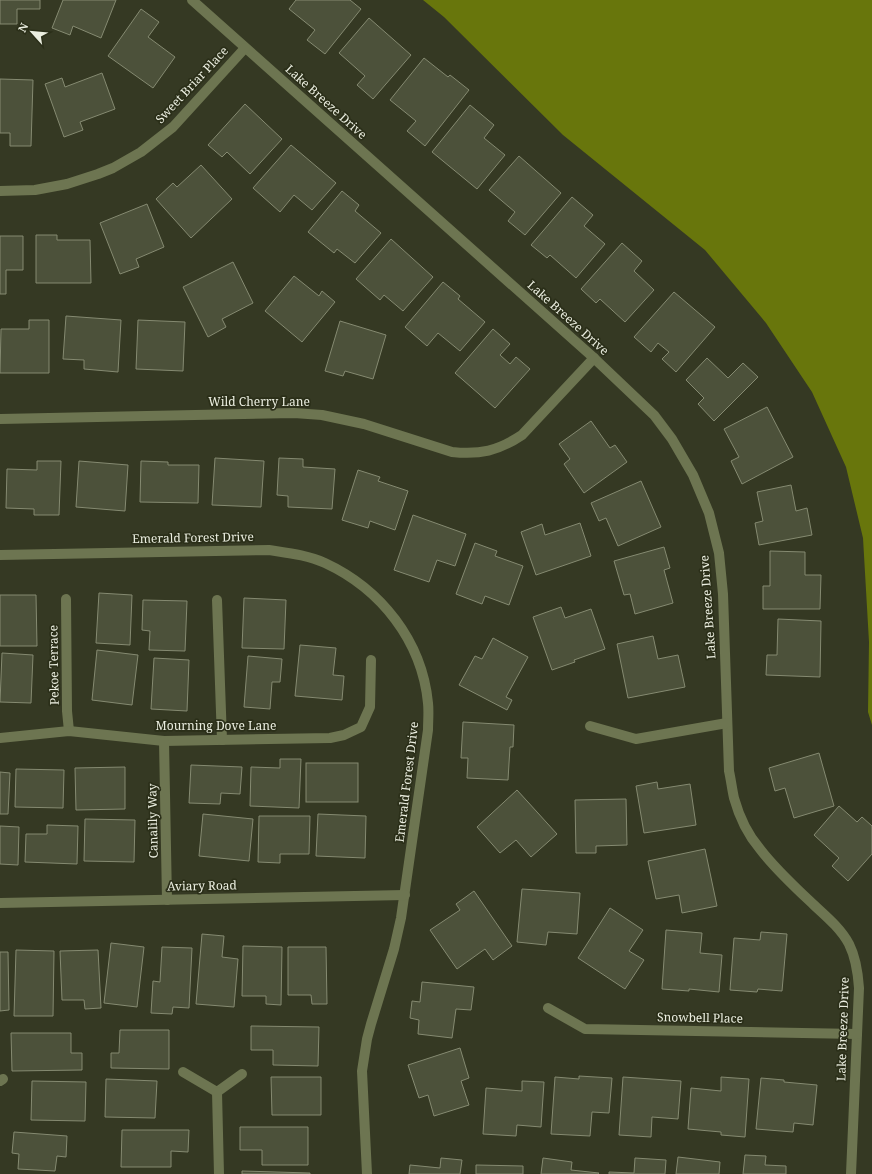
<svg xmlns="http://www.w3.org/2000/svg" width="872" height="1174" viewBox="0 0 872 1174" font-family="'Noto Serif',serif">
  <rect width="100%" height="100%" fill="#353923"/>
  <!-- water -->
  <path fill="#68760c" d="M423 0H872V725L868 712 869 642 863 538 846 467 812 392 766 323 705 250 563 135 444 17Z"/>
  <!-- building -->
  <g fill="#4c513a" stroke="#858a71">
    <path d="M0 0H40V9H17V24H0Z"/>
    <path d="M63 0H116L101 38 73 26 70 35 52 28Z"/>
    <path d="M296 0H350L361 9 325 54 307 40 315 30 289 9Z"/>
    <path d="M141 9 159 22 148 37 175 57 153 88 108 56Z"/>
    <path d="M369 18 411 55 373 99 357 85 365 76 339 53Z"/>
    <path d="M424 58 448 77 450 75 469 90 425 146 407 131 416 121 390 100Z"/>
    <path d="M102 73 115 109 80 122 83 130 64 137 45 84 62 78 65 87Z"/>
    <path d="M0 79 33 80 31 146H10V133H0Z"/>
    <path d="M245 104 282 139 250 174 227 152 222 157 208 145Z"/>
    <path d="M470 105 494 125 484 138 505 155 477 189 432 152Z"/>
    <path d="M291 145 336 183 312 210 294 195 280 212 253 188Z"/>
    <path d="M519 156 561 193 525 235 508 221 515 212 489 190Z"/>
    <path d="M201 165 232 199 191 238 156 199 173 183 177 187Z"/>
    <path d="M342 191 359 205 355 211 381 233 355 263 337 249 334 253 308 232Z"/>
    <path d="M572 197 593 215 584 226 605 244 576 278 550 255 547 258 531 245Z"/>
    <path d="M147 204 164 247 136 259 139 267 120 274 100 223Z"/>
    <path d="M36 235H57V240H90L91 283H36Z"/>
    <path d="M0 236H23V270H6V294H0Z"/>
    <path d="M391 239 433 277 403 311 384 295 380 300 356 279Z"/>
    <path d="M622 243 642 261 634 271 654 290 625 322 600 299 596 303 581 289Z"/>
    <path d="M233 262 253 303 222 319 226 327 208 337 183 287Z"/>
    <path d="M294 276 319 296 322 291 335 302 302 342 265 311Z"/>
    <path d="M443 282 460 296 458 299 485 322 460 351 438 333 427 346 405 327Z"/>
    <path d="M674 292 715 327 676 372 662 359 669 352 658 343 651 352 634 337Z"/>
    <path d="M66 316 121 320 118 372 84 369V360L63 359Z"/>
    <path d="M29 320H49V373H0L1 329H29Z"/>
    <path d="M138 320 185 322 183 371 136 369Z"/>
    <path d="M340 321 386 335 373 379 345 371 343 376 325 371Z"/>
    <path d="M493 329 510 344 500 355 510 364 516 357 530 369 495 408 455 373Z"/>
    <path d="M707 358 728 378 743 363 758 377 714 421 698 404 704 398 686 380Z"/>
    <path d="M767 407 793 457 742 484 731 461 739 457 724 429Z"/>
    <path d="M591 421 610 448 615 445 627 462 584 493 564 464 570 459 559 444Z"/>
    <path d="M215 458 264 461 261 507 212 505Z"/>
    <path d="M279 458 303 459V467L335 469 332 509 288 507V496L277 495Z"/>
    <path d="M37 461H61L59 515H34V509L6 508 7 469 37 470Z"/>
    <path d="M79 461 128 465 125 511 76 507Z"/>
    <path d="M141 461 168 462V465H199L198 503 140 502Z"/>
    <path d="M358 470 380 477 378 481 408 491 395 530 370 521 368 528 342 520Z"/>
    <path d="M641 481 661 527 618 546 606 518 599 521 591 503Z"/>
    <path d="M791 485 796 511 807 508 812 535 759 545 755 523 763 521 757 492Z"/>
    <path d="M413 515 466 534 455 566 437 560 429 582 394 570Z"/>
    <path d="M580 523 591 556 536 575 521 532 542 524 545 535Z"/>
    <path d="M475 543 497 551 495 556 523 566 509 605 485 596 482 604 456 594Z"/>
    <path d="M664 547 670 568 664 570 673 603 635 614 630 594 624 595 614 561Z"/>
    <path d="M770 551 805 552V575H821L820 609H763V586H770Z"/>
    <path d="M99 593 132 595 130 645 96 643Z"/>
    <path d="M0 595H36L37 646H0Z"/>
    <path d="M244 598 286 600 284 649 242 648Z"/>
    <path d="M143 600 187 601 185 651 149 650 150 631 142 630Z"/>
    <path d="M561 607 565 618 591 609 605 649 574 660 575 662 552 670 533 617Z"/>
    <path d="M778 619 821 621 820 677 766 675 767 655H777Z"/>
    <path d="M653 636 658 659 678 655 685 687 628 698 617 644Z"/>
    <path d="M493 638 528 657 506 697 512 700 507 710 459 685 475 656 482 659Z"/>
    <path d="M300 645 336 648 333 675 344 676 342 700 295 696Z"/>
    <path d="M97 650 138 655 132 705 92 700Z"/>
    <path d="M2 653 33 655 31 703 0 702Z"/>
    <path d="M248 656 282 659 280 682H272L270 709 244 707Z"/>
    <path d="M154 658 189 660 187 711 151 709Z"/>
    <path d="M463 722 514 725 513 747H510L508 780 467 778 468 758H461Z"/>
    <path d="M819 753 834 806 794 818 785 788 775 791 769 768Z"/>
    <path d="M280 759H301L299 808 250 806 251 767 280 768Z"/>
    <rect x="306" y="763" width="52" height="39"/>
    <path d="M191 765 242 767 240 794 221 793 220 804 189 803Z"/>
    <path d="M125 767V809L76 810 75 768Z"/>
    <path d="M16 769 64 770 63 808 15 807Z"/>
    <path d="M0 772 10 773 8 814H0Z"/>
    <path d="M657 782 658 789 690 784 696 825 644 833 636 786Z"/>
    <path d="M517 790 557 834 531 857 516 840 500 853 477 827Z"/>
    <path d="M626 799 627 845 596 846V853H576L575 800Z"/>
    <path d="M839 806 857 822 862 817 872 826V854L848 881 832 866 839 858 814 835Z"/>
    <path d="M203 814 253 819 249 861 199 856Z"/>
    <path d="M318 814 366 816 365 858 316 856Z"/>
    <path d="M259 816H310L309 854H280V863L258 862Z"/>
    <path d="M85 819 135 820 134 862 84 861Z"/>
    <path d="M47 825 78 826 77 864 25 862 26 834H47Z"/>
    <path d="M0 826 19 827 18 865 0 864Z"/>
    <path d="M705 849 717 906 682 913 679 895 656 899 648 861Z"/>
    <path d="M522 889 580 893 577 934 548 932 546 945 517 942Z"/>
    <path d="M474 891 512 946 493 960 485 949 457 969 430 930 460 910 456 904Z"/>
    <path d="M610 908 643 930 629 951 644 960 625 989 578 958Z"/>
    <path d="M666 930 702 933 700 953 722 955 719 992 689 989V991L662 989Z"/>
    <path d="M761 932 787 934 782 991 758 989 757 992 730 990 734 938 760 940Z"/>
    <path d="M202 934 224 936 222 957 238 959 234 1007 196 1004Z"/>
    <path d="M111 943 144 947 137 1007 104 1003Z"/>
    <path d="M243 946 282 947 281 1005 266 1004V996H242Z"/>
    <path d="M162 947 192 948 189 1008 173 1007 172 1014 151 1013 153 981 160 982Z"/>
    <path d="M288 947H326L327 1004H312L311 995H288Z"/>
    <path d="M16 950 54 951 53 1016H14Z"/>
    <path d="M98 950 101 1008 85 1009 84 1000H62L60 951Z"/>
    <path d="M0 952H8L9 1010 0 1011Z"/>
    <path d="M422 982 474 987 471 1010 456 1009 452 1038 418 1034 419 1020 410 1018 412 1001 420 1002Z"/>
    <path d="M251 1026 319 1027 318 1066 273 1065V1050H251Z"/>
    <path d="M120 1030H169V1069L111 1068V1053H119Z"/>
    <path d="M11 1033H71V1053H82V1070L12 1071Z"/>
    <path d="M460 1048 469 1078 461 1081 469 1105 434 1116 428 1095 419 1098 408 1065Z"/>
    <path d="M579 1076 612 1078 609 1113 592 1112 590 1136 551 1134 555 1077 579 1079Z"/>
    <path d="M271 1077H321V1115H272Z"/>
    <path d="M623 1077 681 1081 678 1119 652 1117 651 1137 619 1135Z"/>
    <path d="M721 1077 749 1079 745 1137 721 1135V1132L688 1129 691 1088 721 1091Z"/>
    <path d="M761 1078 784 1080V1082L817 1085 813 1125 794 1123 793 1132 756 1129Z"/>
    <path d="M106 1079 157 1081 155 1118 105 1117Z"/>
    <path d="M32 1081 86 1082 85 1121 31 1120Z"/>
    <path d="M522 1081 544 1082 541 1127 517 1125 516 1136 483 1134 486 1088 522 1091Z"/>
    <path d="M240 1127H308V1165H262V1150H240Z"/>
    <path d="M122 1130H189L188 1152 171 1151V1167H121Z"/>
    <path d="M14 1132 67 1136 66 1157 57 1156 55 1171 18 1169 19 1154 12 1153Z"/>
    <path d="M745 1155 766 1156 765 1165 786 1166V1174H743Z"/>
    <path d="M678 1157 720 1162 719 1174H676Z"/>
    <path d="M441 1158 462 1160 460 1174H409L410 1165 440 1168Z"/>
    <path d="M543 1158 572 1162 571 1170 599 1173 598 1174H541Z"/>
    <path d="M635 1158 666 1160 665 1174H609V1172L634 1173Z"/>
    <path d="M476 1165 523 1166V1174H476Z"/>
    <path d="M242 1171 310 1173V1174H242Z"/>
  </g>
  <g fill="none" stroke-linecap="round" stroke-linejoin="round">
    <!-- minor -->
    <g stroke="#6d7551" stroke-width="10">
      <path d="M192 0 594 358 654 415 672 439 693 475 709 513 719 553 723 594 729 771C731 780 732 789 734 798 739 816 748 835 760 849 776 870 796 888 815 906 827 917 841 929 849 944 856 958 858 973 859 988L851 1174"/>
      <path d="M0 191 35 190 67 184 98 174 113 168 141 152 173 127 245 48"/>
      <path d="M0 419 294 413 322 415 364 424 452 452C480 455 498 451 522 435L594 358"/>
      <path d="M0 555 269 550C288 553 307 555 325 563 381 589 422 641 428 703 429 712 428 721 428 730L401 918 394 949 371 1024 367 1039 362 1071 367 1174"/>
      <path d="M66 599 67 711 69 731"/>
      <path d="M217 600 222 740"/>
      <path d="M590 726 636 739 727 723"/>
      <path d="M0 738 69 731 164 741 330 738 344 735 361 727 370 707 371 660"/>
      <path d="M164 741 167 900"/>
      <path d="M0 903 405 895"/>
      <path d="M548 1008 585 1029 857 1034"/>
      <path d="M183 1072 217 1092 242 1074"/>
      <path d="M0 1081 3 1079"/>
      <path d="M217 1092 219 1174"/>
    </g>
  </g>
  <g text-anchor="middle" stroke-width="3.5" stroke-linejoin="round" paint-order="stroke">
    <!-- street labels -->
    <g font-size="12" fill="#ebeee0" stroke="#2b2f19">
      <text transform="translate(192 85) rotate(-47)" y="4">Sweet Briar Place</text>
      <text transform="translate(326 102) rotate(42)" y="4">Lake Breeze Drive</text>
      <text transform="translate(568 318) rotate(42)" y="4">Lake Breeze Drive</text>
      <text x="259" y="406">Wild Cherry Lane</text>
      <text transform="translate(193 538) rotate(-1)" y="4">Emerald Forest Drive</text>
      <text transform="translate(708 607) rotate(-94)" y="4">Lake Breeze Drive</text>
      <text transform="translate(54 665) rotate(-91)" y="4">Pekoe Terrace</text>
      <text x="216" y="730">Mourning Dove Lane</text>
      <text transform="translate(407 782) rotate(-83)" y="4">Emerald Forest Drive</text>
      <text transform="translate(153 821) rotate(-91)" y="4">Canalily Way</text>
      <text transform="translate(202 886) rotate(-1)" y="4">Aviary Road</text>
      <text transform="translate(700 1018) rotate(1)" y="4">Snowbell Place</text>
      <text transform="translate(843 1029) rotate(-88)" y="4">Lake Breeze Drive</text>
    </g>
  </g>
  <!-- north arrow -->
  <g transform="translate(32 32) rotate(297)" stroke="#2b2f19" stroke-width="3" paint-order="stroke">
  <path d="M0-3L7 15L0 10L-7 15Z" fill="#ebeee0"/>
  <text y="-6" font-size="11" font-weight="bold" text-anchor="middle" fill="#ebeee0">N</text>
  </g>
</svg>
